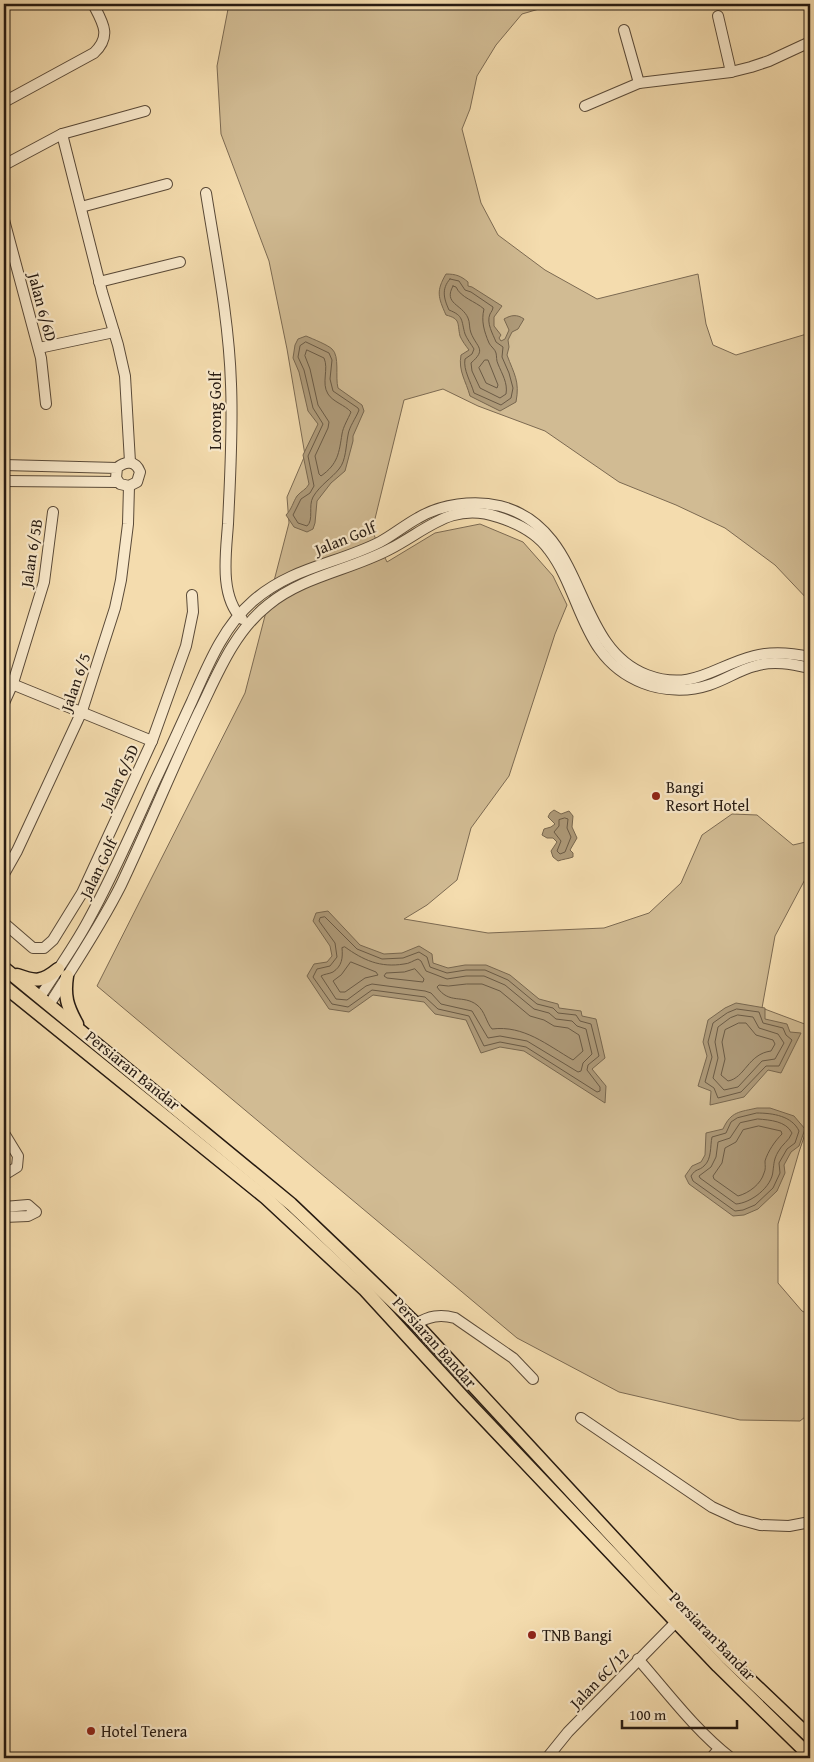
<svg xmlns="http://www.w3.org/2000/svg" width="814" height="1762" viewBox="0 0 814 1762" font-family="'Gentium Book Plus',serif">
  <rect width="100%" height="100%" fill="#f4dcae"/>
  <filter id="stains"><feTurbulence type="fractalNoise" baseFrequency=".004" numOctaves="4"/><feColorMatrix values="0 0 0 0 .2 0 0 0 0 .09 0 0 0 0 .02 0 0 0 .5 -.17"/></filter>
  <radialGradient id="worn" r=".72"><stop offset=".6" stop-color="#630" stop-opacity="0"/><stop offset="1" stop-color="#630" stop-opacity=".3"/></radialGradient>
  <!-- green -->
  <path fill="#d1bb93" stroke="#7c6a52" d="M229 4H544L539 9 522 14 496 45 477 76 470 109 462 129 481 203 498 235 545 270 597 299 698 274 706 324 713 345 736 355 810 333V409L808 411 805 443 810 446V602L775 565 725 528 676 505 619 482 545 431 478 406 443 389 404 400 372 531 387 562 435 533 480 524 523 542 553 576 567 605 555 634 509 776 471 828 457 880 427 905 404 919 488 933 604 928 649 913 681 883 702 835 732 814 757 815 793 845 810 841V870L775 936 762 1008 810 1026V1119L799 1152 778 1224V1283L802 1311 810 1315V1413L800 1421 740 1420 619 1392 517 1338 97 986 245 693 289 523 287 497 305 455 287 349 269 261 221 134 217 66Z"/>
  <!-- water -->
  <g fill="#ae9a79" stroke="#78674f">
    <path d="M446 274C456 274 461 276 468 282V286L472 287 502 306 494 317V326L501 335 499 338 501 341 505 339 509 330 504 319C511 315 517 314 524 319L518 329 512 332 508 340 509 347 507 355C514 374 520 381 516 402L500 411 470 396C466 381 458 371 461 355L469 350C466 346 462 341 460 336 457 323 461 319 446 315 438 297 436 291 446 274Z"/>
    <path d="M306 336C313 339 328 345 332 349 340 356 335 377 338 388L362 405 364 411 353 436V441L345 471 331 483 317 501 315 523 313 529 307 532 294 527 286 515C292 509 293 502 297 496 301 491 306 490 309 484L303 455 318 424 308 411 299 372 293 358 295 345 298 339Z"/>
    <path d="M554 810 561 814 569 811 573 816 572 827 577 838 570 850 573 853V857C568 859 563 859 558 861L553 857 551 851 557 842 553 838H547L542 835 544 829 551 827 555 824 548 817 550 813Z"/>
    <path d="M328 911 360 945 384 954 402 953 419 946 432 954 433 963 448 968 465 965H486L510 975 539 999 558 1004 559 1008 581 1011 582 1016 596 1019 605 1058 592 1069 606 1086 605 1103 524 1051 500 1047 481 1053 466 1020 435 1014 424 1002 373 995 349 1012 329 1009 307 976 314 964 327 962 332 956 330 946 313 921 316 913Z"/>
    <path d="M736 1003 765 1008V1019L787 1024 790 1032 801 1033 781 1073 768 1070 744 1097 710 1105 711 1091 698 1086 707 1056 703 1042 708 1020 725 1008Z"/>
    <path d="M757 1108H770L794 1116 805 1129 799 1146 791 1152 784 1165 785 1173 777 1191 758 1209 744 1215 733 1216 689 1184 685 1176 692 1166 701 1162 705 1155 706 1133 723 1129C731 1111 740 1112 757 1108Z"/>
  </g>
  <g fill="none" stroke-linecap="round" stroke-linejoin="round">
    <!-- shore -->
    <g stroke="#6a5a45" stroke-width="1">
      <path d="M450 279 459 281 465 290 471 292 493 307C493 310 491 312 490 314 486 323 493 334 496 342L503 347 502 357 509 373 513 388 511 398 501 405 474 393C471 382 463 370 465 359L472 354 474 349C471 344 467 339 465 334 461 320 464 316 449 310 444 299 441 289 450 279Z"/>
      <path d="M453 286 456 287C461 298 475 301 484 309 481 321 484 331 489 343 491 347 495 349 496 353 497 357 496 360 498 364 502 374 508 383 506 394L500 398 480 388 472 371 471 363C487 349 477 348 471 333 469 328 470 322 468 318 462 304 443 304 453 286Z"/>
      <path d="M306 342 329 353 332 360 330 379 333 391 358 408 359 410C356 418 349 427 348 435 346 445 346 461 339 469 332 478 320 485 313 497 308 506 314 520 307 526L298 523 293 515 301 499 310 493 314 486 308 456 323 424 313 408 304 370 298 357 300 346Z"/>
      <path d="M307 350 324 358C329 369 321 383 328 394 333 402 345 405 351 412 348 419 343 427 342 434 339 453 338 464 321 476L319 474 315 456 328 428 329 422 318 405 310 369 305 356Z"/>
      <path d="M485 360H488L498 385 497 388 486 383 479 368Z"/>
      <path d="M565 818 568 819 567 828 571 837 565 852 560 854 557 851 561 841 554 832 559 826V820Z"/>
      <path d="M325 917 357 949 382 959 403 958 419 952 427 957 430 967 447 973 466 970H485L508 980 537 1004 553 1008 558 1013 576 1015 580 1021 591 1024 599 1056 588 1065 587 1070 600 1087V1091L597 1092 526 1047 500 1042 484 1046 469 1016 438 1009 425 997 372 990 348 1007 332 1004 313 977 317 969 330 966 337 957 335 943 319 921 320 918Z"/>
      <path d="M345 947C363 960 380 968 404 964 409 964 414 960 418 959L421 961 426 971 447 979 466 976H484L505 985 534 1009 549 1013 556 1019 572 1021 577 1026 586 1029 592 1054 583 1063 581 1071 578 1072 527 1041 500 1036 488 1038 472 1011 441 1004 431 993 425 991 372 984 366 986 347 1000 336 999 321 976C324 974 329 974 333 972 342 966 343 958 342 948Z"/>
      <path d="M351 962 376 972 378 975 365 978 345 992H340L333 981 341 975Z"/>
      <path d="M415 969 424 979 423 982 387 978 384 976 386 973 404 972Z"/>
      <path d="M467 984H482L500 991 530 1016 544 1020 554 1026 568 1028 579 1035 583 1051 573 1060C547 1045 524 1025 492 1029 486 1022 485 1011 477 1005 463 994 449 1005 437 987L439 985 448 986Z"/>
      <path d="M737 1009 759 1012 763 1023 783 1028 786 1035 792 1040 779 1066H766L741 1092 718 1098 714 1088 705 1082 712 1057 708 1042 713 1023 727 1013Z"/>
      <path d="M738 1015 753 1017 759 1028 778 1034 784 1043 775 1059 762 1061 738 1087 724 1090 713 1078 718 1058 715 1042 718 1027 730 1018Z"/>
      <path d="M739 1023H746L756 1035 773 1040 775 1044 771 1051C748 1054 745 1078 728 1081L721 1075 725 1059 722 1042 725 1030Z"/>
      <path d="M757 1113C773 1113 792 1116 799 1131L795 1143 787 1149 779 1163 780 1173 773 1188 755 1205 743 1210 735 1211 693 1181 691 1176C696 1168 699 1171 704 1166 712 1159 710 1146 712 1137L726 1133 731 1122 737 1118Z"/>
      <path d="M758 1119C770 1120 786 1121 792 1133 789 1141 782 1144 778 1152 774 1159 774 1163 773 1171 772 1187 751 1203 736 1204L700 1178 699 1176 711 1167 716 1157 718 1142 730 1138 740 1123Z"/>
      <path d="M759 1126 781 1131 782 1134C775 1141 768 1151 765 1161 765 1166 766 1169 764 1173 761 1184 749 1193 738 1196L714 1179 713 1176 722 1163 725 1148 736 1142 743 1130Z"/>
    </g>
    <defs>
      <g id="minor">
        <path d="M718 16 731 72"/>
        <path d="M624 30 639 83"/>
        <path d="M4 102 94 53C112 36 103 23 93 4"/>
        <path d="M585 106 639 83 731 72 751 67 769 61 810 42"/>
        <path d="M62 134 102 292 118 345 125 376 130 462"/>
        <path d="M4 165 62 134 145 111"/>
        <path d="M206 193C216 256 229 320 231 384 233 431 230 478 228 524 226 553 219 596 242 619"/>
        <path d="M81 207 167 184"/>
        <path d="M4 220 41 358 46 404"/>
        <path d="M99 282 180 262"/>
        <path d="M39 348 114 332"/>
        <path d="M4 465 117 468C126 460 136 461 140 472L137 482 129 486 120 484 116 478 117 468"/>
        <path d="M4 481 118 482"/>
        <path d="M12 684 152 741"/>
        <path d="M4 703 13 683 44 582 53 512"/>
        <path d="M4 874 17 851 82 711 115 608 121 580 128 524 129 486"/>
        <path d="M4 923 33 948H44L53 940 82 893 152 741 186 646 193 612 192 595"/>
        <path d="M40 997C56 972 74 947 88 921 113 876 133 829 154 783 167 756 179 729 192 701 208 665 223 627 253 601 292 567 337 564 380 542 393 535 405 525 418 518 441 504 474 500 500 506 589 529 571 646 647 675 693 692 714 666 754 656 773 651 792 653 810 657"/>
        <path d="M49 1005C74 965 100 927 121 885 148 828 172 769 199 712 218 673 234 632 268 605 303 576 351 570 390 549 427 530 452 501 498 517 517 523 537 533 549 550 583 595 581 659 643 683 663 691 688 692 709 685 725 680 739 670 755 666 773 660 792 664 810 668"/>
        <path d="M4 1133 18 1156 17 1167 4 1175"/>
        <path d="M4 1207 28 1205 36 1212 28 1216 4 1217"/>
        <path d="M416 1324C429 1316 440 1314 455 1318L513 1358 533 1379"/>
        <path d="M581 1418 712 1507 738 1519 760 1525 789 1526 810 1522"/>
        <path d="M638 1659C668 1693 695 1730 731 1758"/>
        <path d="M547 1758 568 1732 676 1622"/>
        <path d="M711 1758 719 1749"/>
      </g>
      <g id="major">
        <path d="M4 968 291 1204 355 1265 416 1324 685 1615 728 1659 810 1737"/>
        <path d="M17 975C36 982 42 982 58 969"/>
        <path d="M67 976C64 996 67 1006 77 1024"/>
        <path d="M4 986 266 1198 364 1289 463 1397 718 1666 810 1756"/>
      </g>
    </defs>
    <!-- minor casing -->
    <use href="#minor" stroke="#5a4a38" stroke-width="12"/>
    <!-- major casing -->
    <use href="#major" stroke="#261a11" stroke-width="15"/>
    <!-- minor -->
    <use href="#minor" stroke="#f8e8ca" stroke-width="10"/>
    <!-- major -->
    <use href="#major" stroke="#f4dcae" stroke-width="12"/>
  </g>
  <!-- markers -->
  <g fill="#8f2418" stroke="#f8e8ca" stroke-width="2">
    <circle cx="656" cy="796" r="5"/>
    <circle cx="532" cy="1635" r="5"/>
    <circle cx="91" cy="1731" r="5"/>
  </g>
  <g text-anchor="middle" stroke-width="4.5" stroke-linejoin="round" paint-order="stroke">
    <!-- street labels -->
    <g font-size="16" fill="#261a11" stroke="#f8e8ca">
      <text transform="translate(43 307) rotate(75)" y="6">Jalan 6/6D</text>
      <text transform="translate(215 411) rotate(-90)" y="6">Lorong Golf</text>
      <text transform="translate(345 538) rotate(-22)" y="6">Jalan Golf</text>
      <text transform="translate(31 553) rotate(-81)" y="6">Jalan 6/5B</text>
      <text transform="translate(75 682) rotate(-71)" y="6">Jalan 6/5</text>
      <text transform="translate(119 777) rotate(-65)" y="6">Jalan 6/5D</text>
      <text transform="translate(98 868) rotate(-64)" y="6">Jalan Golf</text>
      <text transform="translate(133 1070) rotate(39)" y="6">Persiaran Bandar</text>
      <text transform="translate(435 1342) rotate(48)" y="6">Persiaran Bandar</text>
      <text transform="translate(713 1636) rotate(46)" y="6">Persiaran Bandar</text>
      <text transform="translate(599 1678) rotate(-46)" y="6">Jalan 6C/12</text>
    </g>
    <!-- poi labels -->
    <g font-size="16" fill="#261a11" stroke="#f8e8ca" text-anchor="start">
      <text x="666" y="793">Bangi<tspan x="666" dy="18">Resort Hotel</tspan></text>
      <text x="542" y="1641">TNB Bangi</text>
      <text x="101" y="1737">Hotel Tenera</text>
    </g>
  </g>
  <!-- margin -->
  <rect width="814" height="1762" fill="none" stroke="#f4dcae" stroke-width="20"/>
  <rect x="5" y="5" width="804" height="1752" fill="none" stroke="#261a11" stroke-width="2.5"/>
  <rect x="10" y="10" width="794" height="1742" fill="none" stroke="#261a11"/>
  <!-- scale -->
  <path d="M622 1720v8h115v-8" fill="none" stroke="#261a11" stroke-width="2.5"/>
  <text x="629" y="1720" font-size="15" fill="#261a11" stroke="#f8e8ca" stroke-width="4" paint-order="stroke">100 m</text>
  <rect width="100%" height="100%" filter="url(#stains)"/>
  <rect width="100%" height="100%" fill="url(#worn)"/>
</svg>
